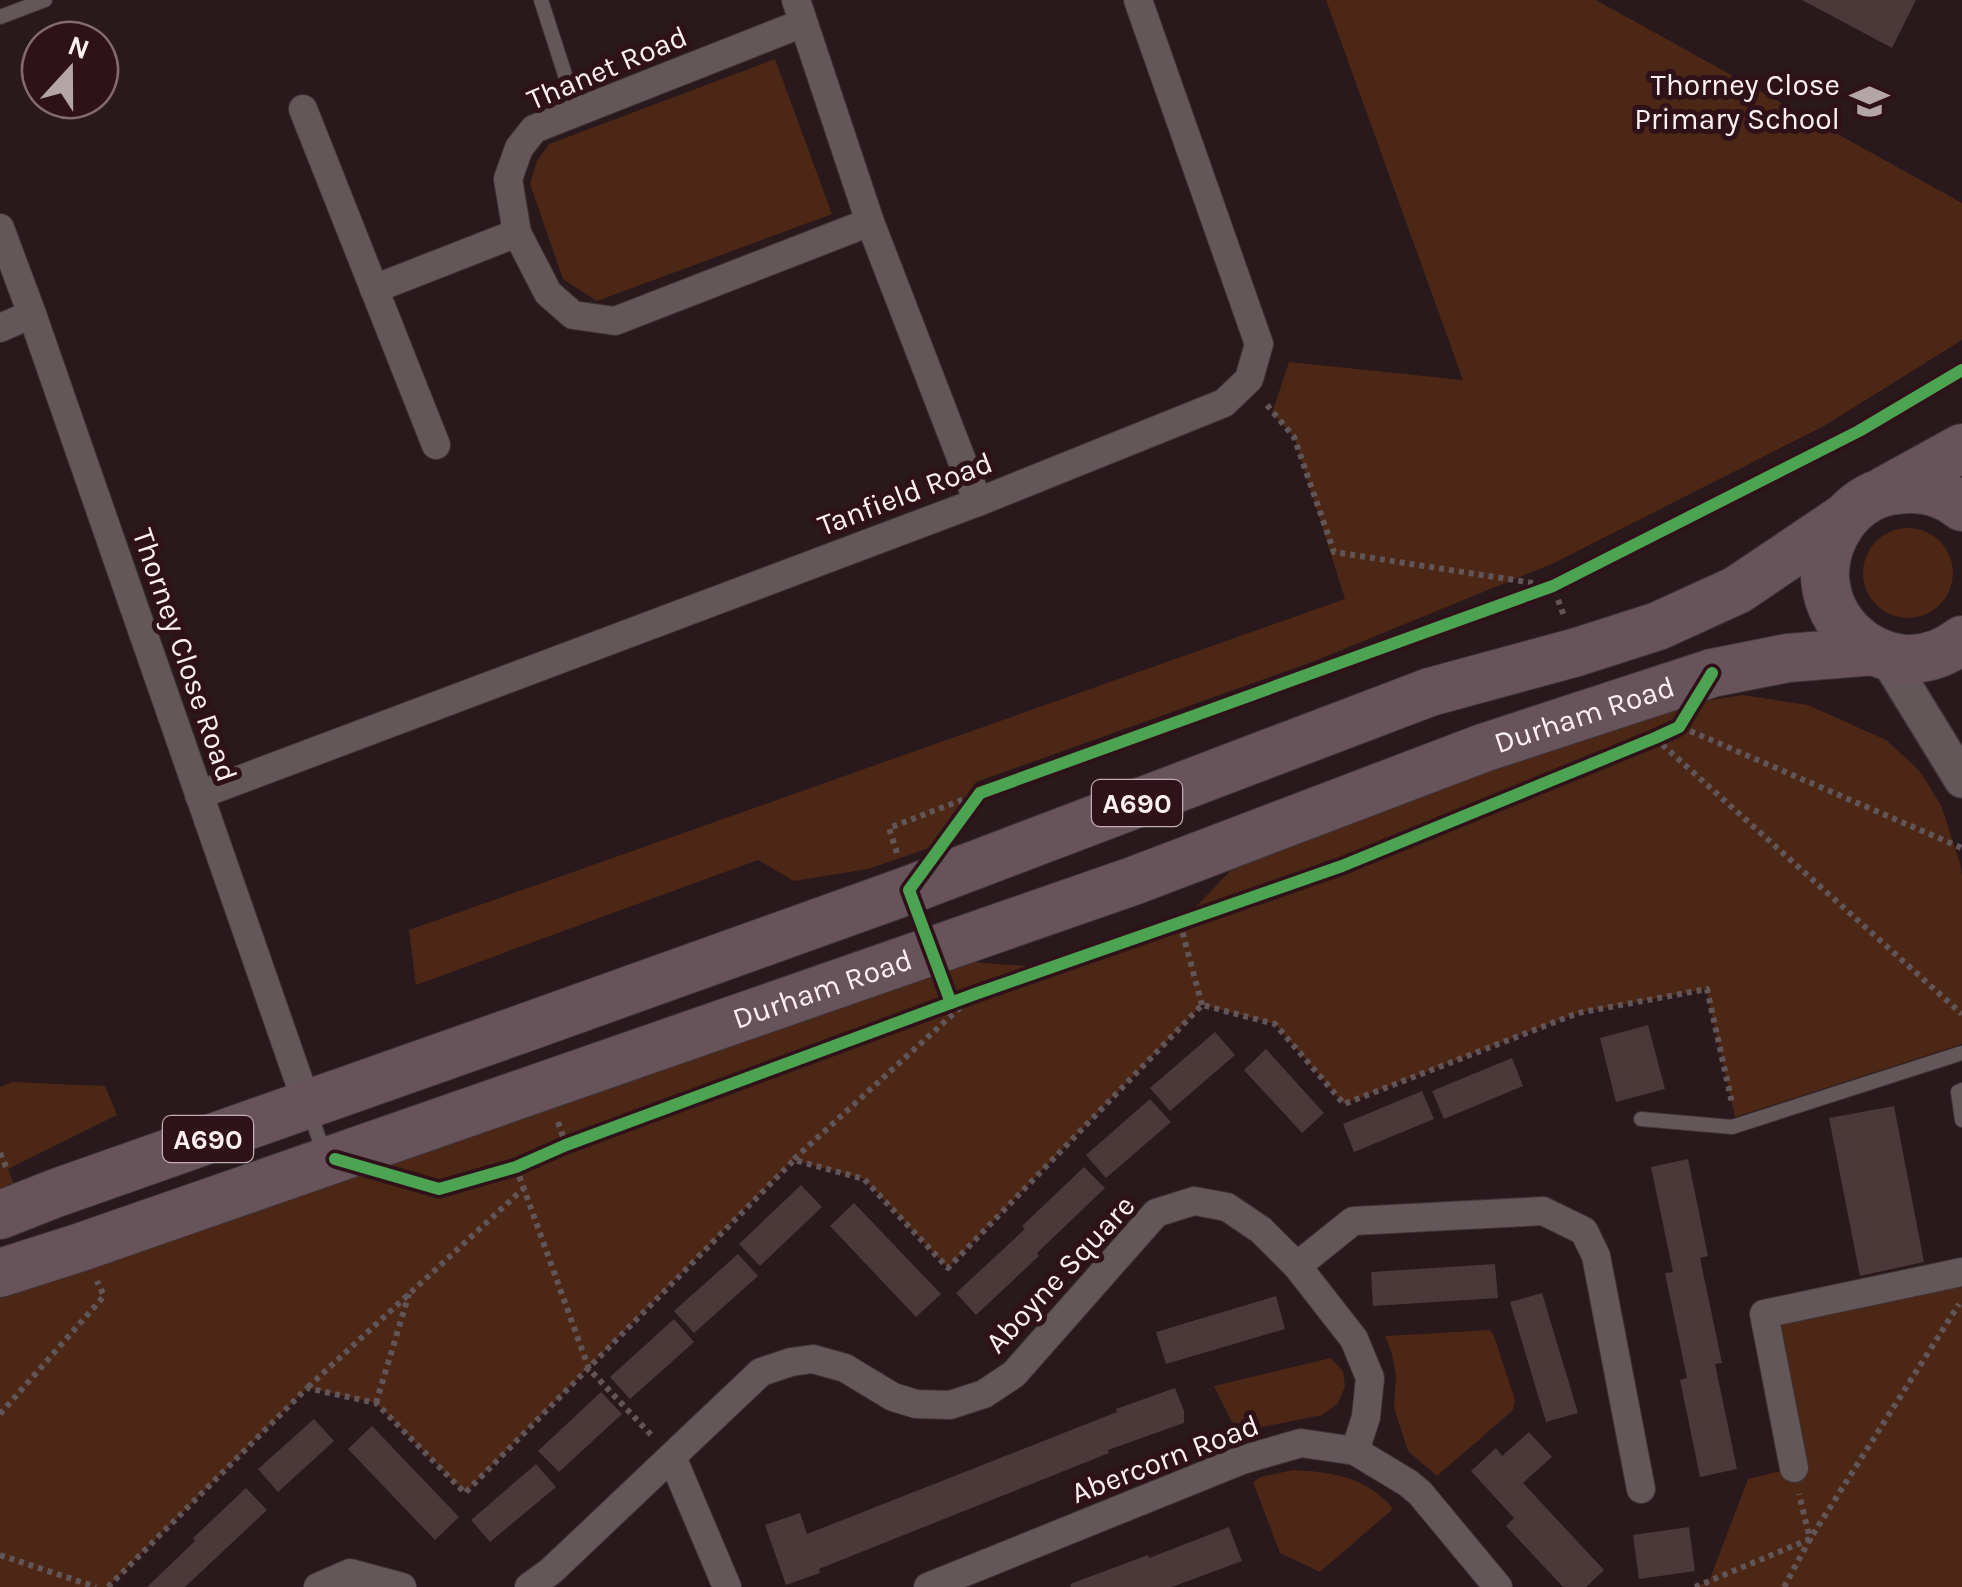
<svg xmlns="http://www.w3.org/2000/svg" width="1962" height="1587" viewBox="0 0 1962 1587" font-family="Karla,sans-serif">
  <rect width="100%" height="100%" fill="#29181c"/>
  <!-- green -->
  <g fill="#4c2715">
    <path d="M1326 0H1596L1962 203V340L1824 426 1554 563 1312 662 976 782 929 848 868 869 794 881 758 860 416 985 409 930 1345 599 1294 437 1272 413 1289 362 1463 380Z"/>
    <path d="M775 59 832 214 597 301 563 279 530 184 537 161 549 144Z"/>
    <circle cx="1908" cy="573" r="45"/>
    <path d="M1742 695 1808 705 1886 740 1919 770 1941 805 1960 863 1962 877V1044L1735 1117 1706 989 1578 1013 1344 1104 1275 1024 1202 1005 948 1268 864 1179 793 1160 465 1493 376 1403 307 1388 108 1587H0V1292L958 961 1052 968 1180 923 1239 862 1662 708Z"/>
    <path d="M12 1082 105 1086 117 1115 8 1169 15 1187 0 1194V1087Z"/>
    <path d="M1962 1272V1587H1695L1709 1581 1748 1479 1794 1468 1764 1314Z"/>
    <path d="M1490 1330 1494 1336 1515 1400 1513 1410 1437 1476 1408 1451 1394 1408 1396 1376 1392 1354 1385 1336Z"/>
    <path d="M1331 1358 1343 1371 1345 1386 1338 1403 1322 1415 1237 1432 1214 1386Z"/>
    <path d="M1293 1470C1332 1472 1368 1477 1393 1509L1320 1572 1280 1553 1253 1482 1261 1477Z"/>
  </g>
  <!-- building -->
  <g fill="#4b3839">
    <path d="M1802 0H1916L1892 48Z"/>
    <path d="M1648 1025 1665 1089 1616 1102 1600 1038Z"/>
    <path d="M1215 1032 1235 1055 1170 1111 1150 1088Z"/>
    <path d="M1266 1049 1324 1113 1302 1133 1244 1070Z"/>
    <path d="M1512 1058 1523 1086 1444 1119 1432 1091Z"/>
    <path d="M1422 1091 1434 1119 1354 1152 1343 1124Z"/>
    <path d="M1150 1099 1171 1122 1106 1178 1086 1155Z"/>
    <path d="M1894 1106 1924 1262 1860 1276 1829 1118Z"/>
    <path d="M1688 1159 1708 1256 1700 1258 1722 1363 1715 1364 1737 1469 1700 1477 1680 1380 1687 1378 1665 1273 1673 1272 1651 1167Z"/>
    <path d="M1084 1167 1105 1188 1037 1253 1039 1256 976 1315 956 1293 1025 1229 1022 1226Z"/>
    <path d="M801 1185 822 1207 760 1266 739 1244Z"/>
    <path d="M854 1203 941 1294 916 1317 830 1226Z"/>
    <path d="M738 1254 758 1276 694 1333 674 1311Z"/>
    <path d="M1495 1264 1498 1298 1373 1306 1371 1272Z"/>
    <path d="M1542 1293 1578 1413 1546 1422 1510 1302Z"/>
    <path d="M1276 1296 1285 1329 1166 1364 1156 1332Z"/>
    <path d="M674 1319 694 1342 630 1399 610 1377Z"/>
    <path d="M1175 1388 1184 1411V1423L1108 1450 1109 1453 819 1569 820 1573 786 1585 765 1525 800 1513 807 1534 1117 1412 1116 1409Z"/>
    <path d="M601 1392 622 1414 559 1472 538 1451Z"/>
    <path d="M314 1419 334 1441 278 1492 258 1469Z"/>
    <path d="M372 1426 459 1517 435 1540 348 1449Z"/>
    <path d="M1529 1432 1552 1457 1523 1483 1604 1570 1586 1587H1563L1506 1526 1514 1518 1471 1471 1496 1448 1502 1456Z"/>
    <path d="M536 1464 556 1487 490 1542 471 1520Z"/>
    <path d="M246 1488 267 1510 185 1587H147L195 1541 193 1538Z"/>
    <path d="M1229 1527 1242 1561 1172 1587H1071L1070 1584 1148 1555 1149 1558Z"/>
    <path d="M1689 1527 1695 1571 1639 1579 1633 1535Z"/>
  </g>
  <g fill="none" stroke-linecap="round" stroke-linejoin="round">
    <defs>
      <g id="service">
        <path d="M541 0 577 112"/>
        <path d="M0 17 45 0"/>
        <path d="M1962 1090 1958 1092 1962 1120"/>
        <path d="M309 1110 325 1156"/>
        <path d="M1641 1119 1732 1127 1962 1053"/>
      </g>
      <g id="minor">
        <path d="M796 0 870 222 978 502"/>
        <path d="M803 23 534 129 519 148 508 179 517 233 548 293 573 315 615 321 870 222"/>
        <path d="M303 109 436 445"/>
        <path d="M0 228 32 314 307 1104"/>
        <path d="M374 289 517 233"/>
        <path d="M0 328 32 314"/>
        <path d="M199 795 978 502 1224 403 1249 379 1259 344 1138 0"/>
        <path d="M1297 1266 1353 1221 1543 1211 1584 1231 1596 1256 1641 1489"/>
        <path d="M672 1457 727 1587"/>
        <path d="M1794 1468 1764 1314 1962 1272"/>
        <path d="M318 1587 350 1573 402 1587"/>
        <path d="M529 1587 551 1571 761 1372 791 1362 813 1359 845 1368 893 1397 916 1404 950 1405 984 1394 1014 1374 1156 1213 1194 1201 1227 1207 1261 1230 1297 1266 1354 1339 1370 1378 1366 1417 1355 1451"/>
        <path d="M928 1587 1242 1460 1301 1443 1355 1451 1408 1483 1420 1493 1498 1587"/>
      </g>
      <path id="tertiary" d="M1886 656 1962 780"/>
      <g id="trunk">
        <path d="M1884 491 1962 448"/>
        <path d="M1962 507C1942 490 1916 486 1890 491 1871 494 1852 507 1841 524 1786 605 1884 700 1962 640"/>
        <path d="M0 1215 56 1193 524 1028 909 890 1430 692 1577 652 1658 626 1737 590 1844 518"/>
        <path id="s1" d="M0 1273 81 1247 1133 881 1483 748 1712 673 1788 658 1875 651"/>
      </g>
    </defs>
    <!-- service casing -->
    <use href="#service" stroke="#3e3336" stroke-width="16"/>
    <!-- minor casing -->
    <use href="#minor" stroke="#3e3336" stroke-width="30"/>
    <!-- tertiary casing -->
    <use href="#tertiary" stroke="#3e3336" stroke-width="38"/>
    <!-- trunk casing -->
    <use href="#trunk" stroke="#3e3336" stroke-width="50"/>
    <!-- path -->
    <g stroke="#615558" stroke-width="6" stroke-dasharray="5 5" stroke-linecap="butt">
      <path d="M1267 405 1294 437 1334 552 1553 586 1564 616"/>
      <path d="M1681 727 1962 848"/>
      <path d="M1655 738 1962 1014"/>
      <path d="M897 853 889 828 980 793"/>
      <path d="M1180 923 1202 1005"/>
      <path d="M558 1122 566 1145"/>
      <path d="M0 1153 7 1169 9 1170"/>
      <path d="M794 1159 975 994"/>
      <path d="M516 1167 589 1369 654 1438"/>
      <path d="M308 1387 523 1189"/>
      <path d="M376 1403 409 1294"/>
      <path d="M0 1414 104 1296 97 1281"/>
      <path d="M0 1555 96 1587"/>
      <path d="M108 1587 307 1388 376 1403 465 1493 794 1160 864 1179 948 1268 1202 1005 1275 1024 1344 1104 1578 1013 1707 989 1732 1103"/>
      <path d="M1695 1587 1810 1539 1799 1494"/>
      <path d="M1784 1587 1810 1539 1959 1304"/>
    </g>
    <!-- service -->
    <use href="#service" stroke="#645759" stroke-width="14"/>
    <!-- minor -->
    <use href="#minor" stroke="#645759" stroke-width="28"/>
    <!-- tertiary -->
    <use href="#tertiary" stroke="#645759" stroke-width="35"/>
    <!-- trunk -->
    <use href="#trunk" stroke="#68535b" stroke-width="48"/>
    <defs>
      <g id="cycleway">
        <path d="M951 1003 909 890 980 793 1553 586 1859 431 1962 370"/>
        <path d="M335 1159 439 1189 516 1167 566 1145 975 994 1342 866 1655 738 1679 727 1712 673"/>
      </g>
    </defs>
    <!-- cycleway casing -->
    <use href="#cycleway" stroke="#2f1219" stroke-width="19"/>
    <!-- cycleway -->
    <use href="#cycleway" stroke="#4ca352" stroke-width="12"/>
  </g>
  <!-- icons -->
  <defs>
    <symbol id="school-bare" viewBox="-9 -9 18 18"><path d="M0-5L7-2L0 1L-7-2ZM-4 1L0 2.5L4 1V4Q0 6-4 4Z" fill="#b3a5a8" stroke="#2f1219" stroke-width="2.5" paint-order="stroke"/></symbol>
  </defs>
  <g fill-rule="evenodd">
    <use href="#school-bare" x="1842" y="74" width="55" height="55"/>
  </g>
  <g text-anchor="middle" stroke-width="10" stroke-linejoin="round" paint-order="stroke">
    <!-- shield labels -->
    <g fill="#2f1219" stroke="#c0aeb2" stroke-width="2.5">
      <rect x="1092" y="780" width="90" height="46" rx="8"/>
      <rect x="163" y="1116" width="90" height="46" rx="8"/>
    </g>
    <g font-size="28" font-weight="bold" fill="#fef1f3">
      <text x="1137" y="813">A690</text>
      <text x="208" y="1149">A690</text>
    </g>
    <!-- street labels -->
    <g font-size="30" fill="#fef1f3" stroke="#2f1219">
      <text transform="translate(607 68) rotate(-23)" y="10">Thanet Road</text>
      <text transform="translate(905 494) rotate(-21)" y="10">Tanfield Road</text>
      <text transform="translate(185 655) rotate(71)" y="10">Thorney Close Road</text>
      <text dy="10" stroke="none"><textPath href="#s1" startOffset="1680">Durham Road</textPath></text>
      <text dy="10" stroke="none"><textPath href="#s1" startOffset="870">Durham Road</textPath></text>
      <text transform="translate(1060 1274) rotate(-47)" y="10">Aboyne Square</text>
      <text transform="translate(1165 1459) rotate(-21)" y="10">Abercorn Road</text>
    </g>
    <!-- poi labels -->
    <g font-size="30" fill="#fef1f3" stroke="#2f1219" text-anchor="end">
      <text x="1840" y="95">Thorney Close<tspan x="1840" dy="34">Primary School</tspan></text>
    </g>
  </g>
  <!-- north arrow -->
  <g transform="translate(70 70) rotate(21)"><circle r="48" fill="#2f1219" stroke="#826b70" stroke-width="2.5"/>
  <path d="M0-8L18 38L0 25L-18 38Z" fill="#b3a5a8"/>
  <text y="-15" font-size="28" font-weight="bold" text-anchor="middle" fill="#fef1f3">N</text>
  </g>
</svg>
